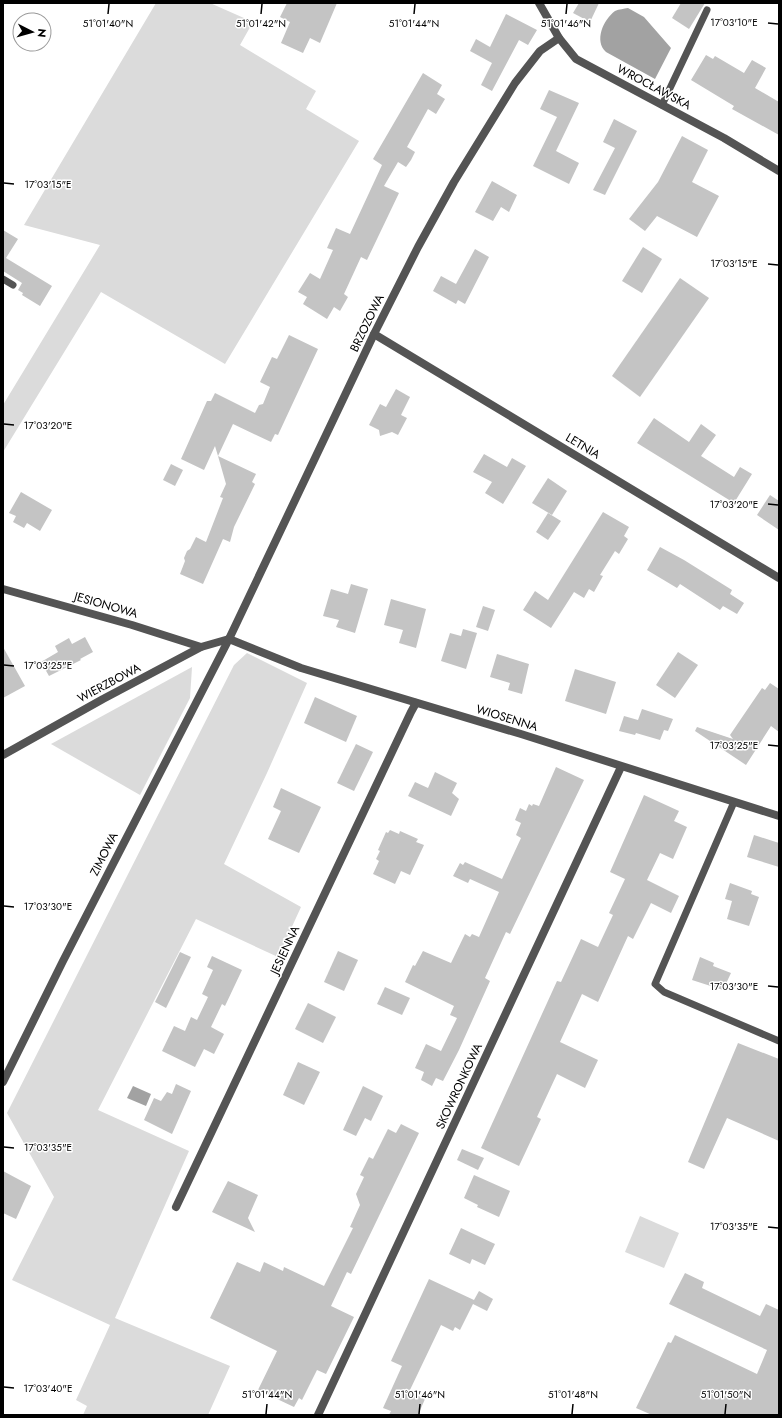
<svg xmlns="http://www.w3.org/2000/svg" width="782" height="1418" viewBox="0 0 782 1418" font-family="Jost,sans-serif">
  <rect width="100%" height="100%" fill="#fff"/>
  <!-- green -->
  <g fill="#dbdbdb">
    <path d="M156 3H210L253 22 240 45 316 91 306 109 359 141 225 364 101 292 3 452V405L100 245 24 225Z"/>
    <path d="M247 653 307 683 267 773 224 864 301 907 278 957 196 919 98 1110 189 1151 115 1318 230 1366 208 1415H83L87 1406 76 1400 110 1325 12 1280 54 1197 7 1113 234 665Z"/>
    <path d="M192 667 190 698 140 795 51 744Z"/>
    <path d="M640 1216 679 1233 664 1268 625 1252Z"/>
  </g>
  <!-- water -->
  <g fill="#a2a2a2">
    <path d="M628 8 644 17 671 48 655 79 606 52C594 41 603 20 615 11 619 9 624 9 628 8Z"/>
    <path d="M133 1086 151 1094 146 1106 127 1098Z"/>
  </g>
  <!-- building -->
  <g fill="#c4c4c4">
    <path d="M287 3H337L320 43 310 38 303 53 281 43 290 22 280 17Z"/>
    <path d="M579 3H599L590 22 573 13Z"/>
    <path d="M681 3H705L689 29 672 18Z"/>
    <path d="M506 14 537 30 528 45 519 40 492 91 481 85 492 63 470 51 476 39 490 47Z"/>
    <path d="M706 55 713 59 715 56 744 73 752 60 766 68 755 88 779 102V135L732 109 734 106 691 80Z"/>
    <path d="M423 73 442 85 437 94 445 99 436 114 428 109 407 147 415 152 411 160 406 167 398 162 384 186 399 193 367 260 361 257 344 294 348 297 340 311 334 307 327 319 303 304 307 297 298 292 310 273 320 279 333 250 327 248 336 228 350 234 382 165 373 159Z"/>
    <path d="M549 90 579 103 556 151 579 163 569 184 533 166 557 117 540 109Z"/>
    <path d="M614 119 637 131 605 195 593 190 615 148 603 142Z"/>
    <path d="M682 136 708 150 692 182 719 196 697 237 657 216 645 231 629 219 658 182Z"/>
    <path d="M492 181 517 195 509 212 501 207 493 221 475 212Z"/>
    <path d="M3 230 18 239 6 258 52 286 40 306 22 295 23 293 18 290 22 283 3 271Z"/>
    <path d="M643 247 662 259 642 293 622 281Z"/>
    <path d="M475 249 489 257 465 304 458 300 456 304 433 291 441 276 456 284Z"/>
    <path d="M680 278 709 298 640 397 612 376Z"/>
    <path d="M289 335 318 349 278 435 275 434 271 442 233 424 218 456 215 446 204 470 181 459 207 401H211L215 393 255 413 259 405 263 404 270 387 260 382 272 357 277 359Z"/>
    <path d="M396 389 410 397 401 415 407 418 398 435 392 432 380 436 379 430 369 425 380 404 386 407Z"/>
    <path d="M654 418 689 442 701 424 716 435 701 456 734 477 740 467 752 474 734 503 637 443Z"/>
    <path d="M484 454 507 467 512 458 526 466 503 504 485 493 492 482 473 472Z"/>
    <path d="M218 456 256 474 252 482 255 484 234 527 230 542 223 539 203 584 180 574 185 561 184 558 187 551 190 549 196 537 206 542 223 498 220 497 226 484Z"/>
    <path d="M171 464 183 470 175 486 163 480Z"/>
    <path d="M548 478 567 491 552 515 532 503Z"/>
    <path d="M21 492 52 510 40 531 27 523 24 528 13 522 16 516 9 513Z"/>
    <path d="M770 495 779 501V530L757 515Z"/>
    <path d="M603 512 629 527 624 536 628 539 619 554 615 551 600 575 603 576 594 592 589 589 584 598 574 592 551 628 523 610 535 591 548 600Z"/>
    <path d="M548 513 561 521 548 540 536 532Z"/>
    <path d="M660 547 684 560 732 590 730 594 744 603 737 614 723 606 720 610 680 584 677 588 647 570Z"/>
    <path d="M351 584 368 589 355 633 336 627 339 620 323 616 331 589 348 594Z"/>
    <path d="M391 599 426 609 416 648 399 643 403 630 384 625Z"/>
    <path d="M483 606 495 610 488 631 476 627Z"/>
    <path d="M463 629 477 633 466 669 441 661 450 633 461 636Z"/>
    <path d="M85 637 93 652 80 659 81 660 49 676 41 662 58 652 55 646 69 638 72 644Z"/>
    <path d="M3 647 25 686 3 698Z"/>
    <path d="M678 652 698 665 675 698 656 685Z"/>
    <path d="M497 654 529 664 522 694 508 690 510 683 490 677Z"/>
    <path d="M575 669 616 682 606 714 565 701Z"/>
    <path d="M770 683 779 689V732L771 726 746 765 695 731 697 727 733 739 730 735 762 688 765 690Z"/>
    <path d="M315 697 357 716 346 742 304 723Z"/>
    <path d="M642 709 673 719 668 731 664 730 660 740 636 733 635 735 619 731 624 716 638 720Z"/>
    <path d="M356 744 373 752 354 791 337 783Z"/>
    <path d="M556 767 584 780 510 934 506 932 485 978 490 981 459 1050 443 1081 436 1078 432 1086 421 1080 424 1072 415 1068 426 1044 441 1051 457 1018 450 1015 454 1006 405 982 413 965 415 966 423 951 451 963 465 934 470 937 472 934 479 937 499 892 470 879 468 883 453 876 460 863 463 865 465 862 502 879 521 838 516 835 521 823 515 820 520 808 526 811 529 804 532 806 533 804 539 806Z"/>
    <path d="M435 772 457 783 452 793 459 799 451 816 408 796 415 782 428 788Z"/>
    <path d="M281 788 321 807 299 853 268 839 281 811 273 807Z"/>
    <path d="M644 795 679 811 674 821 687 827 673 859 660 853 647 880 679 896 671 913 651 903 633 939 628 936 598 1002 582 994 560 1042 598 1060 585 1088 557 1074 537 1117 541 1119 519 1166 481 1148 557 981 561 982 581 939 598 947 613 915 609 913 625 879 610 872Z"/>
    <path d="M390 830 399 834 400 831 418 839 416 842 424 845 410 875 401 871 395 884 373 874 379 861 376 859 380 851 378 850 386 832 388 833Z"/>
    <path d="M754 835 779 843V867L747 857Z"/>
    <path d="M730 883 752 891 751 894 759 897 749 926 727 919 732 901 725 899Z"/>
    <path d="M338 951 358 960 344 991 324 982Z"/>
    <path d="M180 952 191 957 166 1008 155 1002Z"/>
    <path d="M212 956 242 970 225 1006 222 1004 211 1027 224 1034 214 1054 204 1049 195 1067 162 1051 174 1026 185 1031 191 1017 197 1020 208 997 202 994 213 970 207 967Z"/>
    <path d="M700 957 714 963 713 966 731 973 723 990 692 980Z"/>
    <path d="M385 987 410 998 402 1015 377 1004Z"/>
    <path d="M308 1003 336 1017 323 1043 295 1029Z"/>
    <path d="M738 1043 779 1059V1141L727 1118 704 1169 688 1162Z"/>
    <path d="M298 1062 320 1072 304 1105 283 1095Z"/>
    <path d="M176 1084 191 1091 172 1134 144 1120 154 1098 161 1101 167 1092 172 1094Z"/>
    <path d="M363 1086 383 1096 371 1121 365 1118 356 1136 343 1130Z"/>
    <path d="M401 1124 419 1133 351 1274 347 1272 331 1306 354 1317 326 1374 317 1370 302 1400 299 1398 294 1407 258 1390 277 1351 210 1318 237 1262 260 1272 264 1262 283 1271 284 1267 324 1286 353 1228 350 1227 360 1205 356 1194 364 1177 360 1175 369 1157 373 1159 388 1129 396 1133Z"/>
    <path d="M462 1149 484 1158 478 1170 457 1160Z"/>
    <path d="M3 1171 31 1186 16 1219 3 1213Z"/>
    <path d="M474 1175 510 1191 499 1217 477 1207 478 1205 464 1198Z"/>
    <path d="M228 1181 258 1195 248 1218 255 1232 212 1212Z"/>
    <path d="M461 1228 495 1244 485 1265 472 1259 470 1264 449 1254Z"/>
    <path d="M685 1273 704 1282 702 1288 760 1316 766 1304 779 1310V1415H652L636 1408 668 1342 671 1343 675 1335 757 1374 767 1350 669 1304Z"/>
    <path d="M429 1279 474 1300 479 1291 493 1299 487 1311 473 1304 460 1330 455 1327 453 1331 441 1325 409 1392 425 1399 418 1415H389L391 1411 383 1408 402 1366 391 1361Z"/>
  </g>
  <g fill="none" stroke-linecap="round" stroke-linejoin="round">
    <!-- service -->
    <g stroke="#545454" stroke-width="7">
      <path d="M662 105 707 10"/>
      <path d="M3 279 13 285"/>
      <path d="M734 802 655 984 664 992 779 1041"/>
    </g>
    <!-- minor -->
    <g stroke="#545454" stroke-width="8">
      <path d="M539 3 559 38 576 59 724 138 779 171"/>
      <path d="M374 334 779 578"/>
      <path d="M3 589 132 625 201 647"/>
      <path d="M229 639 301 668 521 734 779 816"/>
      <path d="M3 755 103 699 201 647 229 639"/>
      <path d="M3 1082 63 961 229 639 374 334 418 247 454 182 515 83 540 51 559 38"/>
      <path d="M176 1207 411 712 416 703"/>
      <path d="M318 1415 621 767"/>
    </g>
  </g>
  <!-- ticks -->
  <path fill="none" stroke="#000" stroke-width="1.5" d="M108 14 109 4M261 14 262 4M414 14 415 4M566 14 567 4M768 23 778 24M4 183 14 184M768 264 778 265M4 424 14 425M768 504 778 505M4 665 14 666M768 745 778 746M4 906 14 907M768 986 778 987M4 1147 14 1148M768 1227 778 1228M4 1387 14 1388M266 1414 267 1404M419 1414 420 1404M572 1414 573 1404M725 1414 726 1404"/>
  <g text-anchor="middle" stroke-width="3" stroke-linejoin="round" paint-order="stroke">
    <!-- street labels -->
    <g font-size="12" fill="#000" stroke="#fff">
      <text transform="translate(654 87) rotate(28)" y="4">WROCŁAWSKA</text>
      <text transform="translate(367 323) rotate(-64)" y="4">BRZOZOWA</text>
      <text transform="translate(583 446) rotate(31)" y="4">LETNIA</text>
      <text transform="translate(106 605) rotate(16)" y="4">JESIONOWA</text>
      <text transform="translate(109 683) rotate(-28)" y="4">WIERZBOWA</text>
      <text transform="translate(507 718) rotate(17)" y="4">WIOSENNA</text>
      <text transform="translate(104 854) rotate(-63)" y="4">ZIMOWA</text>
      <text transform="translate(285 950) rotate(-65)" y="4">JESIENNA</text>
      <text transform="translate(459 1086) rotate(-65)" y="4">SKOWRONKOWA</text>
    </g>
  </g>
  <g font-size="10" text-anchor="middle" fill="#000" stroke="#fff" stroke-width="3" stroke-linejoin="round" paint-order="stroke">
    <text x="734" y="26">17°03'10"E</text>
    <text x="108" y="27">51°01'40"N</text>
    <text x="261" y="27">51°01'42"N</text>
    <text x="414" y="27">51°01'44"N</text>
    <text x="566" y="27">51°01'46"N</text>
    <text x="48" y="188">17°03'15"E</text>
    <text x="734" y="267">17°03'15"E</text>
    <text x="48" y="429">17°03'20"E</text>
    <text x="734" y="508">17°03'20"E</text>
    <text x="48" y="669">17°03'25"E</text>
    <text x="734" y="749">17°03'25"E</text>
    <text x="48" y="910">17°03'30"E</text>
    <text x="734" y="990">17°03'30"E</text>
    <text x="48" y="1151">17°03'35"E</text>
    <text x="734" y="1230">17°03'35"E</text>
    <text x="48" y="1392">17°03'40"E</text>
    <text x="267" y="1398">51°01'44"N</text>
    <text x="420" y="1398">51°01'46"N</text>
    <text x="573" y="1398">51°01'48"N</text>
    <text x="726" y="1398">51°01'50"N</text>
  </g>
  <!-- border -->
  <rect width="782" height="1418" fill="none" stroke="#000000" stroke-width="8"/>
  <!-- north arrow -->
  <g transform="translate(32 32) rotate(96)"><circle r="19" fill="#ffffff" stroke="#999999"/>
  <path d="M0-3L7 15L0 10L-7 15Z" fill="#000000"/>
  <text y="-6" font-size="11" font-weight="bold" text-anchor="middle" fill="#000000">N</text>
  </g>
</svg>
